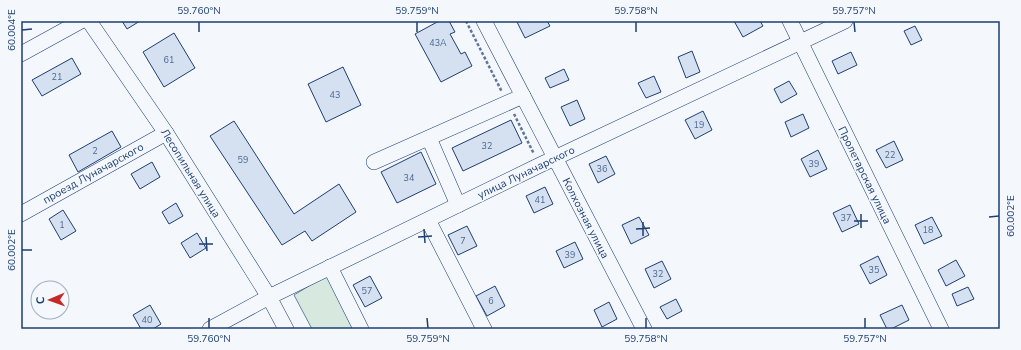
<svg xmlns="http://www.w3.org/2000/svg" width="1021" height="350" viewBox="0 0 1021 350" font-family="'Nunito Sans',sans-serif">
  <rect width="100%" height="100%" fill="#f4f7fb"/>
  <!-- green -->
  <path fill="#d7e8df" stroke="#687fa3" d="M327 275 354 329H312L294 295Z"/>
  <!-- building -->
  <g fill="#d5e0f0" stroke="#1d3f73">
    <path d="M122 21H140L127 29Z"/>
    <path d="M439 21H449L455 32 450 34 461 54 465 52 472 66 441 82 415 34Z"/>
    <path d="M518 21H547L550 26 525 38 517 22Z"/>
    <path d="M734 21H760L763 26 743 37Z"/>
    <path d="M915 26 922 40 911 45 904 31Z"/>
    <path d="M174 33 195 68 164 87 143 52Z"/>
    <path d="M692 51 700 72 686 78 678 57Z"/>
    <path d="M851 52 857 65 838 74 832 61Z"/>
    <path d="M72 58 81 74 42 96 32 80Z"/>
    <path d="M343 67 361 105 326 122 308 84Z"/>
    <path d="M564 69 569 80 550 88 545 78Z"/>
    <path d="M654 76 661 92 646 98 638 83Z"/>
    <path d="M789 81 797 94 781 103 774 89Z"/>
    <path d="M577 100 585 119 570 126 561 107Z"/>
    <path d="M703 111 712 130 695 139 685 120Z"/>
    <path d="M803 114 809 128 791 137 785 122Z"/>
    <path d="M511 120 522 143 463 171 452 148Z"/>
    <path d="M234 121 294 214 339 184 356 212 312 241 305 231 282 245 210 136Z"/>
    <path d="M112 131 121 147 78 172 69 155Z"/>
    <path d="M894 141 903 160 886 168 876 150Z"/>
    <path d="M818 150 827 169 810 177 801 159Z"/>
    <path d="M421 152 436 184 397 203 381 172Z"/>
    <path d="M606 156 615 174 598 183 589 164Z"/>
    <path d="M152 162 160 177 140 189 131 174Z"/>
    <path d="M545 187 553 204 534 213 526 196Z"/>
    <path d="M176 203 183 216 169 224 162 212Z"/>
    <path d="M850 205 859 224 842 232 833 213Z"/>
    <path d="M63 210 76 231 61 240 49 219Z"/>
    <path d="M639 217 649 235 631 244 622 225Z"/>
    <path d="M932 217 942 236 924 244 915 225Z"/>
    <path d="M467 226 477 246 458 255 448 235Z"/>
    <path d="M197 233 206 248 190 258 181 243Z"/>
    <path d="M575 242 583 259 564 268 556 251Z"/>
    <path d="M878 256 887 275 870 284 860 265Z"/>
    <path d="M956 260 965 276 946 286 938 270Z"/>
    <path d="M662 261 671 279 654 288 645 269Z"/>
    <path d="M370 276 382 298 365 307 353 285Z"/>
    <path d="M495 286 505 306 487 316 476 296Z"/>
    <path d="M968 287 974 299 957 306 952 294Z"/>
    <path d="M676 299 682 311 667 319 660 307Z"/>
    <path d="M609 302 617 319 602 327 594 310Z"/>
    <path d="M150 305 161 324 153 329H141L133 315Z"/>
    <path d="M902 305 909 320 891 329H887L880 315Z"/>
  </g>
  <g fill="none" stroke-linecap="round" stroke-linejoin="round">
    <defs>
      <g id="minor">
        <path d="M89 21 166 133 269 297 286 329"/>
        <path d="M484 21 644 329"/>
        <path d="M790 21 941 329"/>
        <path d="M21 54 81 21"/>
        <path d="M429 138 458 205"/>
        <path d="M374 162 523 96"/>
        <path d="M21 214 166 133"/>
        <path d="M428 220 484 329"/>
        <path d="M330 267 361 329"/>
        <path d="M210 329 269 297 540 165 845 21"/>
      </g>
    </defs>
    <!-- minor casing -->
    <use href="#minor" stroke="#1d3f73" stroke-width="16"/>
    <!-- path -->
    <g stroke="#5e769c" stroke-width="2.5" stroke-dasharray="3 2" stroke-linecap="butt">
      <path d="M466 21 502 92"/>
      <path d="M514 114 534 154"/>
    </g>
    <!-- minor -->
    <use href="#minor" stroke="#f4f7fb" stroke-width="15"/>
  </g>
  <!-- ticks -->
  <path fill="none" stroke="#1d3f73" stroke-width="1.5" d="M199 22V32M417 22V32M636 22V32M854 22 855 32M22 30 32 29M861 214V228M989 217 999 216M854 221H868M643 222V236M424 229 425 243M636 229 650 228M206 237 207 251M418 237 432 236M199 244H213M22 250H32M209 318V328M427 318 428 328M646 318V328M865 318V328"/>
  <g text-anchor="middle" stroke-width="3" stroke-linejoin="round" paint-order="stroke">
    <!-- number labels -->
    <g font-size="9" fill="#4b6792">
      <text x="438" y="46">43А</text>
      <text x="169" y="63">61</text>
      <text x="57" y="80">21</text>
      <text x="335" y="98">43</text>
      <text x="699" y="128">19</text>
      <text x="487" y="149">32</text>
      <text x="95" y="154">2</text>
      <text x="890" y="158">22</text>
      <text x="243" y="163">59</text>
      <text x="814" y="167">39</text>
      <text x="602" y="172">36</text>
      <text x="409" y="181">34</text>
      <text x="540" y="203">41</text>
      <text x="846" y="221">37</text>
      <text x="62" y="228">1</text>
      <text x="928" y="233">18</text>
      <text x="463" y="244">7</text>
      <text x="570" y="258">39</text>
      <text x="874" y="273">35</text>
      <text x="658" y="277">32</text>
      <text x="367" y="294">57</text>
      <text x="491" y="304">6</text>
      <text x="147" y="323">40</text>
    </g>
    <!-- street labels -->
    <g font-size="11" fill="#1d3f73" stroke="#f4f7fb">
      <text transform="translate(526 172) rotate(-26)" y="4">улица Луначарского</text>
      <text transform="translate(93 173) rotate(-29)" y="4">проезд Луначарского</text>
      <text transform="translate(191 173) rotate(58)" y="4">Лесопильная улица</text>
      <text transform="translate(865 175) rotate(64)" y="4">Пролетарская улица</text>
      <text transform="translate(586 218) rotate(63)" y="4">Колхозная улица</text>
    </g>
  </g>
  <!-- border -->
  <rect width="1021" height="350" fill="none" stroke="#f4f7fb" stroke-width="44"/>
  <!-- north arrow -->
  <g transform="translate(50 300) rotate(268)"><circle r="19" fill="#f4f7fb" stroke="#9eadc5"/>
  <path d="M0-3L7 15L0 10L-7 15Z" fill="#c62828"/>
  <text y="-6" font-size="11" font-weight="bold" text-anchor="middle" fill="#1d3f73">С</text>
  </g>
  <rect x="22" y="22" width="977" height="306" fill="none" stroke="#1d3f73" stroke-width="1.5"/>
  <g font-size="10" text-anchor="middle" fill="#1d3f73">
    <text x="199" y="14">59.760°N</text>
    <text x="417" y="14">59.759°N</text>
    <text x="636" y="14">59.758°N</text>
    <text x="854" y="14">59.757°N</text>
    <text transform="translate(11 30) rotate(-90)" y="4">60.004°E</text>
    <text transform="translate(1010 216) rotate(-90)" y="4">60.002°E</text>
    <text transform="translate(11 250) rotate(-90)" y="4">60.002°E</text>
    <text x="209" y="342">59.760°N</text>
    <text x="428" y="342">59.759°N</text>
    <text x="646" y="342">59.758°N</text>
    <text x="865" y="342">59.757°N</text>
  </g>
</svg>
